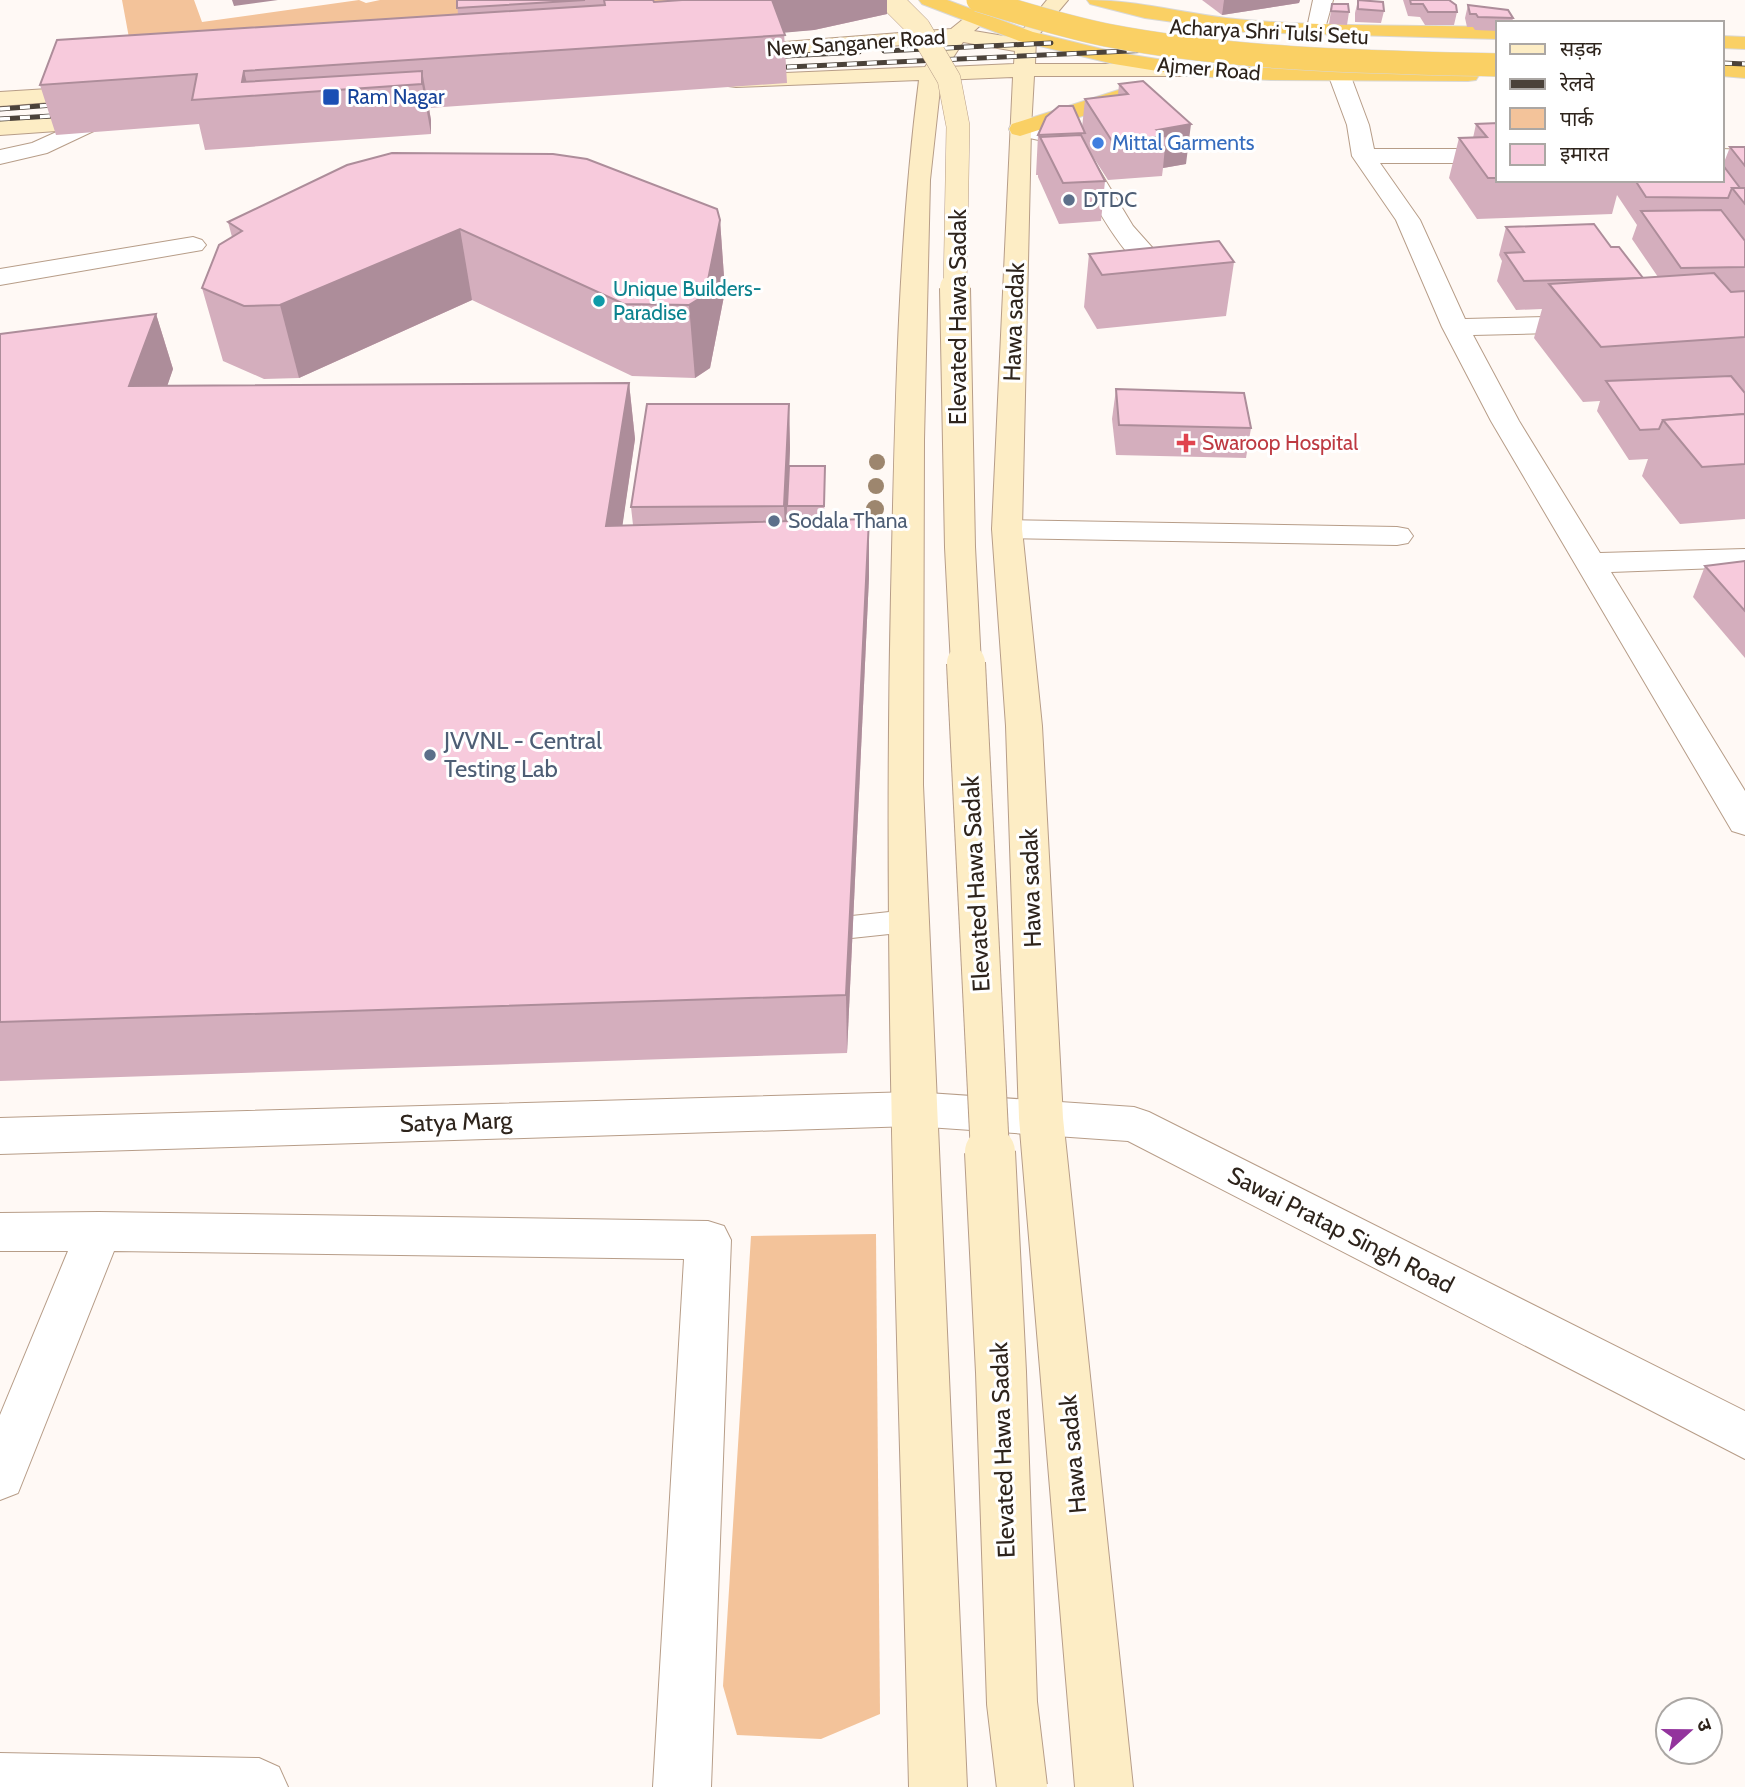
<svg xmlns="http://www.w3.org/2000/svg" width="1745" height="1787" viewBox="0 0 1745 1787" font-family="Cabin,'Noto Sans Devanagari',sans-serif">
  <rect width="100%" height="100%" fill="#fff9f5"/>
  <!-- green -->
  <g fill="#f3c39a">
    <path d="M122 0H194L202 22 359 0 366 3 380 0H678L702 17 132 54Z"/>
    <path d="M876 1234 880 1714 821 1739 737 1735 723 1686 751 1236Z"/>
  </g>
  <g fill="none" stroke-linecap="round" stroke-linejoin="round">
    <defs>
      <path id="service" d="M908 910 919 913 923 921 919 929 908 932 814 942 803 939 799 931 803 923 814 920Z"/>
      <g id="minor">
        <path d="M1313 0H1333L1324 32H1310L1307 28Z"/>
        <path d="M1339 68 1347 69 1350 74 1369 125 1374 149H1498V163H1380L1420 220 1465 319 1589 316 1598 318 1602 324 1598 330 1589 332 1473 335 1519 421 1600 553 1745 549V567L1611 572 1745 791V835L1732 831 1491 421 1442 327 1396 220 1352 156 1347 125 1328 74 1331 69Z"/>
        <path d="M92 116 100 118 103 123 100 128 47 153 0 164V150L32 143Z"/>
        <path d="M1020 122 1078 135 1133 226 1167 264 1163 269C1158 271 1153 272 1147 270 1121 259 1077 172 1061 145L1012 134 1009 129 1012 124Z"/>
        <path d="M1722 149 1745 150V164L1722 163Z"/>
        <path d="M193 237 202 240 206 245 202 250 0 285V269Z"/>
        <path d="M1007 520 1397 527 1408 529 1413 536 1408 543 1397 545 1007 538 996 536 992 529 996 522Z"/>
        <path d="M913 1092 928 1097 934 1109 928 1121 913 1126 0 1154V1118Z"/>
        <path d="M99 1212 708 1221 724 1226 731 1240 711 1787H653L684 1259 114 1251 18 1493 0 1500V1415L68 1251H0V1213Z"/>
        <path d="M0 1753 259 1758 279 1767 288 1787H0Z"/>
      </g>
      <path id="tertiary" d="M913 1092 1134 1107 1149 1112 1745 1411V1459L1128 1141 913 1126 898 1121 892 1109 898 1097Z"/>
      <g id="secondary">
        <path d="M987 0H1009L974 31 1016 38 1047 0H1068L1036 38 1035 64H1188L1196 65 1199 70 1196 75 1188 76H1034L1031 129 1022 529 1042 726 1063 1118 1133 1787H1075L1019 1118 1006 726 992 529 1013 77 941 80 930 180 924 440 923 785 967 1787H909C900 1390 882 992 891 594 895 423 897 251 919 80L736 87 728 86 725 81 728 76 736 75 925 67 942 42 732 58 725 56 721 52 725 48 732 46 951 29ZM963 42 1015 51 1014 64 947 67Z"/>
        <path d="M96 86 104 88 107 93 104 98 0 106V92Z"/>
        <path d="M106 115 114 117 117 122 114 127 0 135V121Z"/>
      </g>
      <g id="trunk">
        <path d="M919 0H947L1033 32 1114 52 1188 64 1271 68 1468 69 1476 70 1479 75 1476 80 1468 81 1271 80 1188 76 1114 64 1019 41 922 4Z"/>
        <path d="M1087 0C1140 0 1193 16 1246 20 1330 27 1414 25 1498 27V39L1245 32 1145 18 1090 4Z"/>
        <path d="M1722 36 1745 37V49L1722 48Z"/>
        <path d="M1722 64 1745 66V78L1722 76Z"/>
        <path d="M1134 85 1142 87 1145 92 1142 97 1020 136 1012 134 1009 129 1012 124Z"/>
      </g>
    </defs>
    <!-- service casing -->
    <use href="#service" stroke="#b79d88" stroke-width="2"/>
    <!-- minor casing -->
    <use href="#minor" stroke="#b79d88" stroke-width="2"/>
    <!-- tertiary casing -->
    <use href="#tertiary" stroke="#b79d88" stroke-width="2"/>
    <!-- secondary casing -->
    <use href="#secondary" stroke="#b79d88" stroke-width="2"/>
    <!-- trunk casing -->
    <use href="#trunk" stroke="#d9d8d6" stroke-width="2"/>
    <!-- service -->
    <use href="#service" fill="#fff" fill-rule="evenodd"/>
    <!-- minor -->
    <use href="#minor" fill="#fff" fill-rule="evenodd"/>
    <!-- tertiary -->
    <use href="#tertiary" fill="#fff" fill-rule="evenodd"/>
    <!-- secondary -->
    <use href="#secondary" fill="#fdedc5" fill-rule="evenodd"/>
    <!-- trunk -->
    <use href="#trunk" fill="#fad064" fill-rule="evenodd"/>
    <defs>
      <g id="rail">
        <path d="M884 51 1051 43"/>
        <path d="M768 57 859 52"/>
        <path d="M1722 63 1745 64"/>
        <path d="M767 68 1193 48 1498 57"/>
        <path d="M0 109 66 104"/>
        <path d="M0 119 69 115"/>
      </g>
    </defs>
    <!-- rail casing -->
    <use href="#rail" stroke="#4b423a" stroke-width="5"/>
    <!-- rail -->
    <use href="#rail" stroke="#fff" stroke-width="3.5" stroke-dasharray="10" stroke-linecap="butt"/>
    <defs>
      <path id="secondary-bridge-far3" d="M891 0 919 28 949 79 958 126 955 290"/>
      <path id="secondary-bridge-far2" d="M955 288 960 547 966 665"/>
      <path id="secondary-bridge-far1" d="M966 663 990 1153"/>
      <path id="secondary-bridge" d="M990 1152 1001 1372 1012 1703 1022 1787"/>
      <path id="trunk-bridge" d="M978 0C1020 13 1063 26 1106 35 1235 60 1367 62 1498 65"/>
    </defs>
    <!-- secondary-bridge-far3 casing -->
    <use href="#secondary-bridge-far3" stroke="#b79d88" stroke-width="24" stroke-linecap="butt"/>
    <!-- secondary-bridge-far2 casing -->
    <use href="#secondary-bridge-far2" stroke="#b79d88" stroke-width="32" stroke-linecap="butt"/>
    <!-- secondary-bridge-far1 casing -->
    <use href="#secondary-bridge-far1" stroke="#b79d88" stroke-width="40" stroke-linecap="butt"/>
    <!-- secondary-bridge casing -->
    <use href="#secondary-bridge" stroke="#b79d88" stroke-width="52" stroke-linecap="butt"/>
    <!-- trunk-bridge casing -->
    <use href="#trunk-bridge" stroke="#d9d8d6" stroke-width="24" stroke-linecap="butt"/>
    <!-- secondary-bridge-far3 -->
    <use href="#secondary-bridge-far3" stroke="#fdedc5" stroke-width="23"/>
    <!-- secondary-bridge-far2 -->
    <use href="#secondary-bridge-far2" stroke="#fdedc5" stroke-width="30"/>
    <!-- secondary-bridge-far1 -->
    <use href="#secondary-bridge-far1" stroke="#fdedc5" stroke-width="38"/>
    <!-- secondary-bridge -->
    <use href="#secondary-bridge" stroke="#fdedc5" stroke-width="50"/>
    <!-- trunk-bridge -->
    <use href="#trunk-bridge" stroke="#fad064" stroke-width="23"/>
  </g>
  <!-- trees -->
  <g fill="#9d866e">
    <circle cx="877" cy="462" r="8"/>
    <circle cx="876" cy="486" r="8"/>
    <circle cx="875" cy="509" r="9"/>
  </g>
  <!-- wall -->
  <g fill="#d4aebd">
    <path d="M457 0H653L654 2 682 0H887V14L814 30 784 32 787 83 429 108 431 120V134L205 150 199 124 56 135 40 85 458 15Z"/>
    <path d="M1202 0H1300L1299 3 1222 15Z"/>
    <path d="M1358 0 1384 11 1381 23 1355 22V13Z"/>
    <path d="M1403 0H1449L1457 12 1454 25H1425L1420 17 1408 16Z"/>
    <path d="M1332 4 1349 12 1347 25 1329 24Z"/>
    <path d="M1468 5 1513 18 1512 23H1498V31L1475 30 1473 27H1467L1465 18Z"/>
    <path d="M1143 81 1186 164 1163 168 1162 176 1108 180 1090 152 1105 181 1101 221 1059 224 1038 177V175H1036L1038 135 1082 128 1085 99 1118 95 1119 84Z"/>
    <path d="M1498 123V180H1722L1723 165 1730 147H1745V519L1680 524 1642 476 1648 459 1629 460 1597 411 1600 401 1583 402 1534 338 1542 309 1516 310 1497 281 1502 261 1499 255 1506 227 1611 247 1642 278 1658 277 1632 239 1637 225 1617 195 1612 214 1477 219 1449 178 1459 138H1473L1476 124Z"/>
    <path d="M720 220 725 291 710 368 695 378 632 376 472 300 299 378 264 379 223 361 202 288 232 237 228 222Z"/>
    <path d="M1089 254 1234 262 1226 316 1097 329 1084 307Z"/>
    <path d="M156 314 173 369 167 386 629 383 635 439 622 526 633 525 631 507 789 404 790 448 789 466 825 481 824 520 869 519V577L847 1053 0 1081V334Z"/>
    <path d="M1116 389 1251 428 1246 458 1116 455 1112 419Z"/>
    <path d="M1745 561V658L1693 597 1705 566Z"/>
  </g>
  <!-- shaded-wall -->
  <g fill="#ad8d9a">
    <path d="M232 0H278L234 6Z"/>
    <path d="M757 0H887V14L814 30 758 35Z"/>
    <path d="M1224 0H1300L1299 3 1222 15Z"/>
    <path d="M244 71 250 96 242 82Z"/>
    <path d="M422 71 431 120V134L422 84Z"/>
    <path d="M1191 124 1186 164 1163 168 1166 136 1157 130Z"/>
    <path d="M720 220 725 291 710 368 695 378 689 305Z"/>
    <path d="M460 229 472 300 299 378 280 305Z"/>
    <path d="M156 314 173 369 148 442 129 386Z"/>
    <path d="M629 383 635 439 614 584 606 526Z"/>
    <path d="M789 404 790 448 788 506H787L786 551 784 506Z"/>
    <path d="M869 519V577L847 1053 846 995Z"/>
  </g>
  <!-- building -->
  <g fill="#f7cadc" stroke="#ad8d9a" stroke-width="2">
    <path d="M457 0H585L457 8Z"/>
    <path d="M604 0H653L654 2 682 0H772L785 35 244 71 242 82 422 71V84L192 100 197 74 40 85 57 40 605 5Z"/>
    <path d="M1358 0 1383 2 1384 11 1358 9Z"/>
    <path d="M1410 0H1449L1456 5 1457 12H1428L1423 4H1411Z"/>
    <path d="M1332 4H1348L1349 12 1331 11Z"/>
    <path d="M1468 5 1508 10 1513 18 1478 17 1476 14H1470Z"/>
    <path d="M1143 81 1191 124 1157 130 1166 136 1112 141 1085 99 1128 94 1119 84Z"/>
    <path d="M1059 106H1073L1085 133 1038 135 1046 117Z"/>
    <path d="M1498 123V178H1488L1459 138 1487 137 1476 124Z"/>
    <path d="M1081 135 1105 181 1063 183 1040 137Z"/>
    <path d="M1730 147H1745V166Z"/>
    <path d="M392 153 553 154 587 159 717 209 720 220 705 295 689 305 624 304 460 229 280 305 244 306 202 288 219 245 242 231 228 222 347 165Z"/>
    <path d="M1722 164 1740 188H1732L1728 198 1646 197 1635 180H1722Z"/>
    <path d="M1732 188H1745V204Z"/>
    <path d="M1721 210 1745 241V267L1681 268 1641 211Z"/>
    <path d="M1594 224 1611 247H1619L1643 278 1524 281 1505 253 1524 252 1506 227Z"/>
    <path d="M1219 241 1234 262 1102 275 1089 254Z"/>
    <path d="M1714 273 1731 292 1745 291V337L1601 347 1549 284Z"/>
    <path d="M156 314 129 386 629 383 606 526 869 519 846 995 0 1022V334Z"/>
    <path d="M1731 376 1745 393V414L1663 420 1659 429 1640 430 1606 381Z"/>
    <path d="M1116 389 1244 393 1251 428 1119 425Z"/>
    <path d="M647 404H789L784 506 631 507Z"/>
    <path d="M1745 414V464L1702 467 1663 420Z"/>
    <path d="M789 466H825L824 506H787Z"/>
    <path d="M1745 561V611L1705 566Z"/>
  </g>
  <!-- markers -->
  <rect fill="#1a4fb4" stroke="#fff" stroke-width="2.5" x="322" y="88" width="18" height="18" rx="3.5"/>
  <circle fill="#3f7fe0" stroke="#fff" stroke-width="2.5" cx="1098" cy="143" r="7"/>
  <g fill="#5c6f8a" stroke="#fff" stroke-width="2.5">
    <circle cx="1069" cy="200" r="7"/>
    <circle cx="774" cy="521" r="7"/>
    <circle cx="430" cy="755" r="7"/>
  </g>
  <circle fill="#0f9aa8" stroke="#fff" stroke-width="2.5" cx="599" cy="301" r="7"/>
  <path fill="#e0444e" stroke="#fff" stroke-width="2.5" d="M1182.5 432.5h7v7h7v7h-7v7h-7v-7h-7v-7h7z"/>
  <g text-anchor="middle" stroke-width="6" stroke-linejoin="round" paint-order="stroke">
    <!-- far-street labels -->
    <g font-size="21" fill="#2e241c" stroke="#fff">
      <text transform="translate(1269 32) rotate(3)" y="7">Acharya Shri Tulsi Setu</text>
      <text transform="translate(856 43) rotate(-4)" y="7">New Sanganer Road</text>
      <text transform="translate(1209 69) rotate(5)" y="7">Ajmer Road</text>
    </g>
    <!-- far-transit labels -->
    <g font-size="21" fill="#164399" stroke="#fff" text-anchor="start">
      <text x="347" y="104">Ram Nagar</text>
    </g>
    <!-- far-shop labels -->
    <g font-size="21" fill="#366cbe" stroke="#fff" text-anchor="start">
      <text x="1112" y="150">Mittal Garments</text>
    </g>
    <!-- far-service labels -->
    <g font-size="21" fill="#4e5e75" stroke="#fff" text-anchor="start">
      <text x="1083" y="207">DTDC</text>
      <text x="788" y="528">Sodala Thana</text>
    </g>
    <!-- far-culture labels -->
    <g font-size="21" fill="#0d838f" stroke="#fff" text-anchor="start">
      <text x="613" y="296">Unique Builders-<tspan x="613" dy="24">Paradise</tspan></text>
    </g>
    <!-- far-health labels -->
    <g font-size="21" fill="#be3a42" stroke="#fff" text-anchor="start">
      <text x="1202" y="450">Swaroop Hospital</text>
    </g>
    <!-- street labels -->
    <g font-size="24" fill="#2e241c" stroke="#fff">
      <text transform="translate(958 317) rotate(-90)" y="8">Elevated Hawa Sadak</text>
      <text transform="translate(1014 322) rotate(-88)" y="8">Hawa sadak</text>
      <text transform="translate(976 884) rotate(-93)" y="8">Elevated Hawa Sadak</text>
      <text transform="translate(1031 888) rotate(-92)" y="8">Hawa sadak</text>
      <text transform="translate(456 1122) rotate(-2)" y="8">Satya Marg</text>
      <text transform="translate(1341 1230) rotate(27)" y="8">Sawai Pratap Singh Road</text>
      <text transform="translate(1003 1450) rotate(-92)" y="8">Elevated Hawa Sadak</text>
      <text transform="translate(1073 1454) rotate(-95)" y="8">Hawa sadak</text>
    </g>
    <!-- service labels -->
    <g font-size="24" fill="#4e5e75" stroke="#fff" text-anchor="start">
      <text x="444" y="749">JVVNL - Central<tspan x="444" dy="28">Testing Lab</tspan></text>
    </g>
  </g>
  <!-- legend -->
  <rect x="1496" y="21" width="228" height="161" fill="#ffffff" stroke="#aba7a4" stroke-width="2"/>
  <rect x="1510" y="44" width="35" height="10" fill="#fdedc5" stroke="#aba7a4" stroke-width="2"/>
  <text x="1560" y="56" font-size="21" fill="#2e241c">सड़क</text>
  <rect x="1510" y="79" width="35" height="10" fill="#4b423a" stroke="#aba7a4" stroke-width="2"/>
  <text x="1560" y="91" font-size="21" fill="#2e241c">रेलवे</text>
  <rect x="1510" y="108" width="35" height="21" fill="#f3c39a" stroke="#aba7a4" stroke-width="2"/>
  <text x="1560" y="126" font-size="21" fill="#2e241c">पार्क</text>
  <rect x="1510" y="144" width="35" height="21" fill="#f7cadc" stroke="#aba7a4" stroke-width="2"/>
  <text x="1560" y="161" font-size="21" fill="#2e241c">इमारत</text>
  <!-- north arrow -->
  <g transform="translate(1689 1731) rotate(69)"><circle r="33" fill="#ffffff" stroke="#aba7a4" stroke-width="2"/>
  <path d="M0-5L12 26L0 18L-12 26Z" fill="#93349d"/>
  <text y="-10" font-size="19" font-weight="bold" text-anchor="middle" fill="#2e241c">उ</text>
  </g>
</svg>
